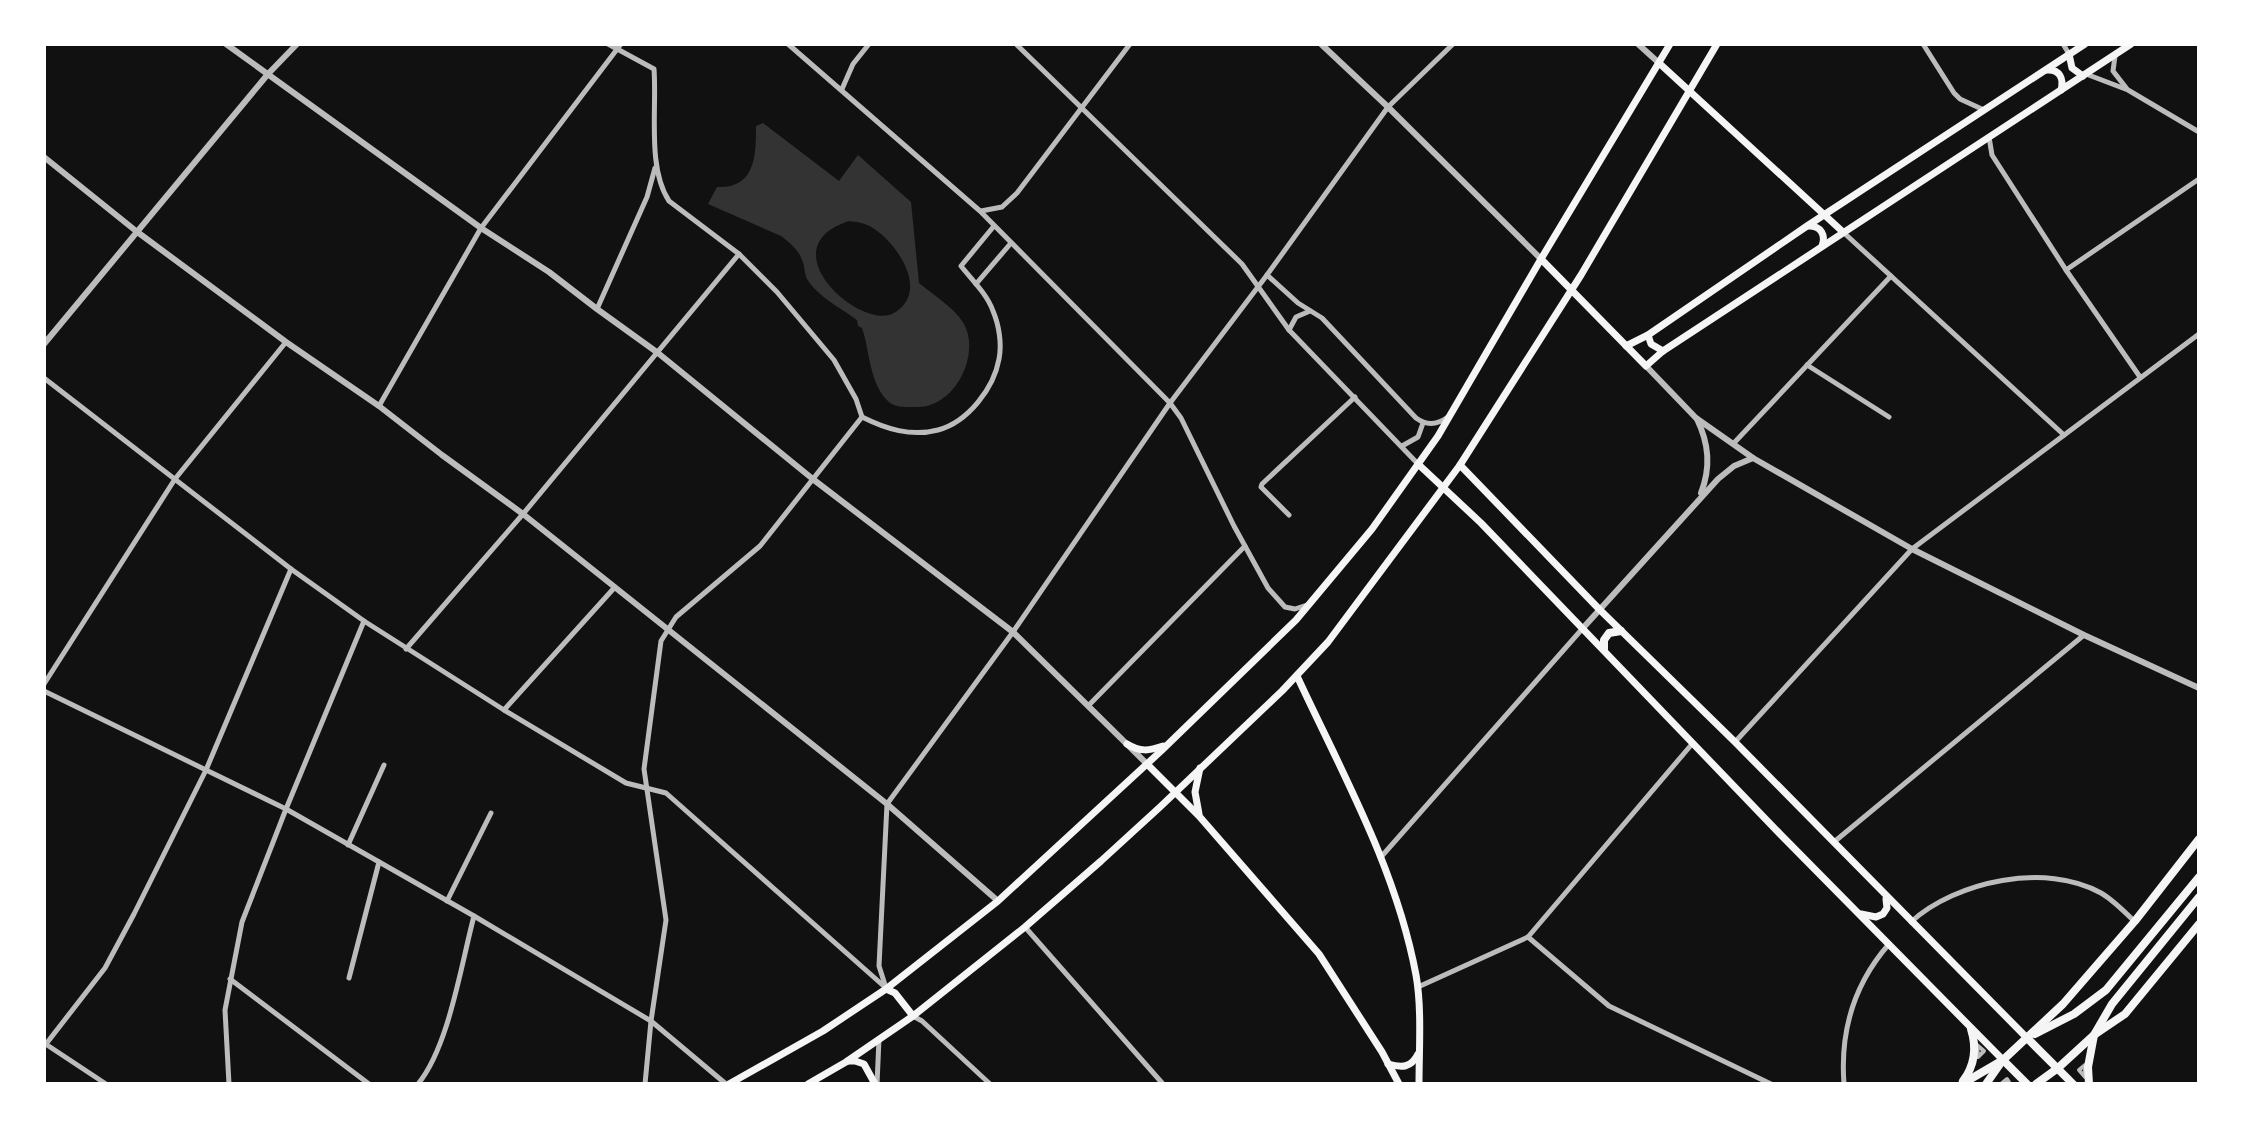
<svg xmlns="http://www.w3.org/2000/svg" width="2243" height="1128" viewBox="0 0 2243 1128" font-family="Jost,sans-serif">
  <rect width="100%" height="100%" fill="#111"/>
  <!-- water -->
  <path fill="#333" fill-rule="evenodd" d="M763 123 839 181 858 155 911 202 919 283C933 295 954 307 964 324 979 351 960 396 930 405 925 407 918 407 912 407 904 407 895 407 889 402 869 384 870 351 862 328L858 326 857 320C841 308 818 297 807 279 804 273 805 266 802 260 799 250 789 242 781 236L708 204 717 187C756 189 756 154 756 126ZM849 221C857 222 865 223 873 228 898 244 930 292 894 313 862 332 766 248 849 221Z"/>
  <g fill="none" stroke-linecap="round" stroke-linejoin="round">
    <!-- pedestrian -->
    <g stroke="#bcbcbc" stroke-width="4">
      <path d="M1977 1045 1984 1051 1978 1057Z"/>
      <path d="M2085 1065V1077L2079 1070Z"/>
      <path d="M2001 1084 2007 1079 2009 1082"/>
    </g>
    <!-- minor -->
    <g stroke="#bcbcbc" stroke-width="5">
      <path d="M608 44 654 69C657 109 647 168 669 201L739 254 777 292 834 360 856 399 862 417"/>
      <path d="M788 44 980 211 1170 403 1181 418 1234 526 1268 588 1285 607 1295 609 1307 605"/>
      <path d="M1016 44 1242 264 1289 330 1418 464"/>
      <path d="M1923 44 1954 93 1960 99 1984 110"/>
      <path d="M2063 44 2069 54"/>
      <path d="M2115 56 2113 71 2127 89"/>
      <path d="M2086 74 2128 90 2199 132"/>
      <path d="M842 89 853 64 869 44"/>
      <path d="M1989 137 1992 155 2066 270 2140 377"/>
      <path d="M981 211 1002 207 1017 193 1130 44"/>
      <path d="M1843 232 2064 435"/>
      <path d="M2066 270 2199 179"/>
      <path d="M1267 275 1298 303 1322 318 1416 418C1427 426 1437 425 1448 417"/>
      <path d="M976 284 1011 243"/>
      <path d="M597 309 647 197 655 168"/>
      <path d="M1289 330 1296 317 1310 311"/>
      <path d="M1807 365 1889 417"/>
      <path d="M44 378 291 569 364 621 504 710 626 783 666 793 886 988"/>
      <path d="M379 406 481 228 621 44"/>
      <path d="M862 417C886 429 911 437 938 430 968 422 994 388 999 359 1002 344 999 325 993 311 987 294 972 280 961 266L994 226"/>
      <path d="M1733 444 1891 276"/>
      <path d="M1402 446 1418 437 1423 423"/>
      <path d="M1289 515 1261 487 1262 484 1355 397"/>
      <path d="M406 649 523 514 739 254"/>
      <path d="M44 684 175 479 286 342"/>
      <path d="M44 691 286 809 474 916 651 1021 726 1084"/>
      <path d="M1088 706 1245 546"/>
      <path d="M504 710 615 587"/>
      <path d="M1735 742 1912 549 2199 334"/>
      <path d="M1834 842 2084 635"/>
      <path d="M348 845 384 765"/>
      <path d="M1381 857 1583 628"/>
      <path d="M447 901 491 813"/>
      <path d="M1911 922C1956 881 2046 862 2101 893 2113 900 2124 911 2134 921"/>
      <path d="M1025 927 1163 1084"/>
      <path d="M1528 937 1609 1006 1771 1084"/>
      <path d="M349 978 379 862"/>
      <path d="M230 979 369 1084"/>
      <path d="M1418 987 1528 937 1692 744"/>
      <path d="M886 988 879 966 887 804 1013 632 1170 403 1267 275 1388 107 1453 44"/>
      <path d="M913 1016 922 1021 990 1084"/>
      <path d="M44 1043 106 1084"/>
      <path d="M46 1044 105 968 134 914 206 770 291 569"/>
      <path d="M229 1084 225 1010 242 922 286 809 364 621"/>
      <path d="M418 1084C449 1046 461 965 474 916"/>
      <path d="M645 1084 651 1021 666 920 644 769 661 641 676 617 760 546 862 417"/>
      <path d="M877 1084 879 1039"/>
      <path d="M1844 1084C1840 1032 1854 984 1889 944"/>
    </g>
    <!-- tertiary -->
    <g stroke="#bcbcbc" stroke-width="6">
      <path d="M226 44 481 228 549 272 597 309 658 353 814 480 1013 632 1147 764"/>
      <path d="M1321 44 1388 107 1541 259"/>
      <path d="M1638 44 1659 63"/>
      <path d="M44 157 136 231 286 342 379 406 442 455 523 514 887 804 998 901"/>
      <path d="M44 344 268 74 297 44"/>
      <path d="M1646 366 1696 418 1753 458 1912 549 2084 635 2199 688"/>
      <path d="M1697 419C1709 444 1711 467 1701 493"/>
      <path d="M1583 628 1718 479 1734 466 1753 458"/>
    </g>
    <!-- secondary -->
    <g stroke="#f5f5f5" stroke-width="7">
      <path d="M2069 54 2072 68 2083 76"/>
      <path d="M1659 63 1843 232"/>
      <path d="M2047 70C2060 69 2064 79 2061 90"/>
      <path d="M1809 226C1821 226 1826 235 1822 246"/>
      <path d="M1541 259 1646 366 1663 351 2131 44"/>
      <path d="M1648 335 1651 344 1663 351"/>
      <path d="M1626 346 1648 335 1807 226 2085 44"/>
      <path d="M1418 464 1481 523 1780 834 2003 1060"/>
      <path d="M1460 465 1600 610 1735 742 2027 1038"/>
      <path d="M1297 676C1342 773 1396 868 1416 975 1422 1008 1419 1050 1419 1084"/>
      <path d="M1127 744C1140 752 1149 751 1163 746"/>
      <path d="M1147 764 1199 816 1319 954 1382 1052 1399 1084"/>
      <path d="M1199 814 1195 792 1200 768"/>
      <path d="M1861 914 1876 917 1883 914 1887 908 1886 899"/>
      <path d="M886 989 895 993 913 1016"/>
      <path d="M848 1061H855L864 1064 875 1084"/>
      <path d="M1388 1064C1402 1068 1411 1068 1418 1054"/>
      <path d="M729 1084 823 1031 886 989 998 901 1161 751 1296 620 1372 529 1438 436 1541 259 1670 44"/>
      <path d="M808 1084 846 1062 913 1016 1025 927 1101 861 1160 807 1282 691 1328 642 1460 465 1581 275 1717 44"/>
    </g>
    <!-- primary -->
    <g stroke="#f5f5f5" stroke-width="8">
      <path d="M1604 649V640L1609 633 1621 631"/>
      <path d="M2035 1034 2074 1014 2106 990 2199 877"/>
      <path d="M2027 1038 2073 1084"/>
      <path d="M2003 1060 2027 1084"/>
      <path d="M1963 1081C1975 1065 1977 1048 1971 1029"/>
      <path d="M1962 1084 2003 1060 2063 1004 2135 921 2199 839"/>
      <path d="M1986 1084 2000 1064"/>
      <path d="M2036 1084 2058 1068 2094 1035 2125 1014 2199 924"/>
      <path d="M2089 1084 2088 1067 2094 1035 2112 1004 2199 897"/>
    </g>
  </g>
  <!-- border -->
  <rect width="2243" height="1128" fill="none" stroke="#ffffff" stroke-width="92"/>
</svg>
